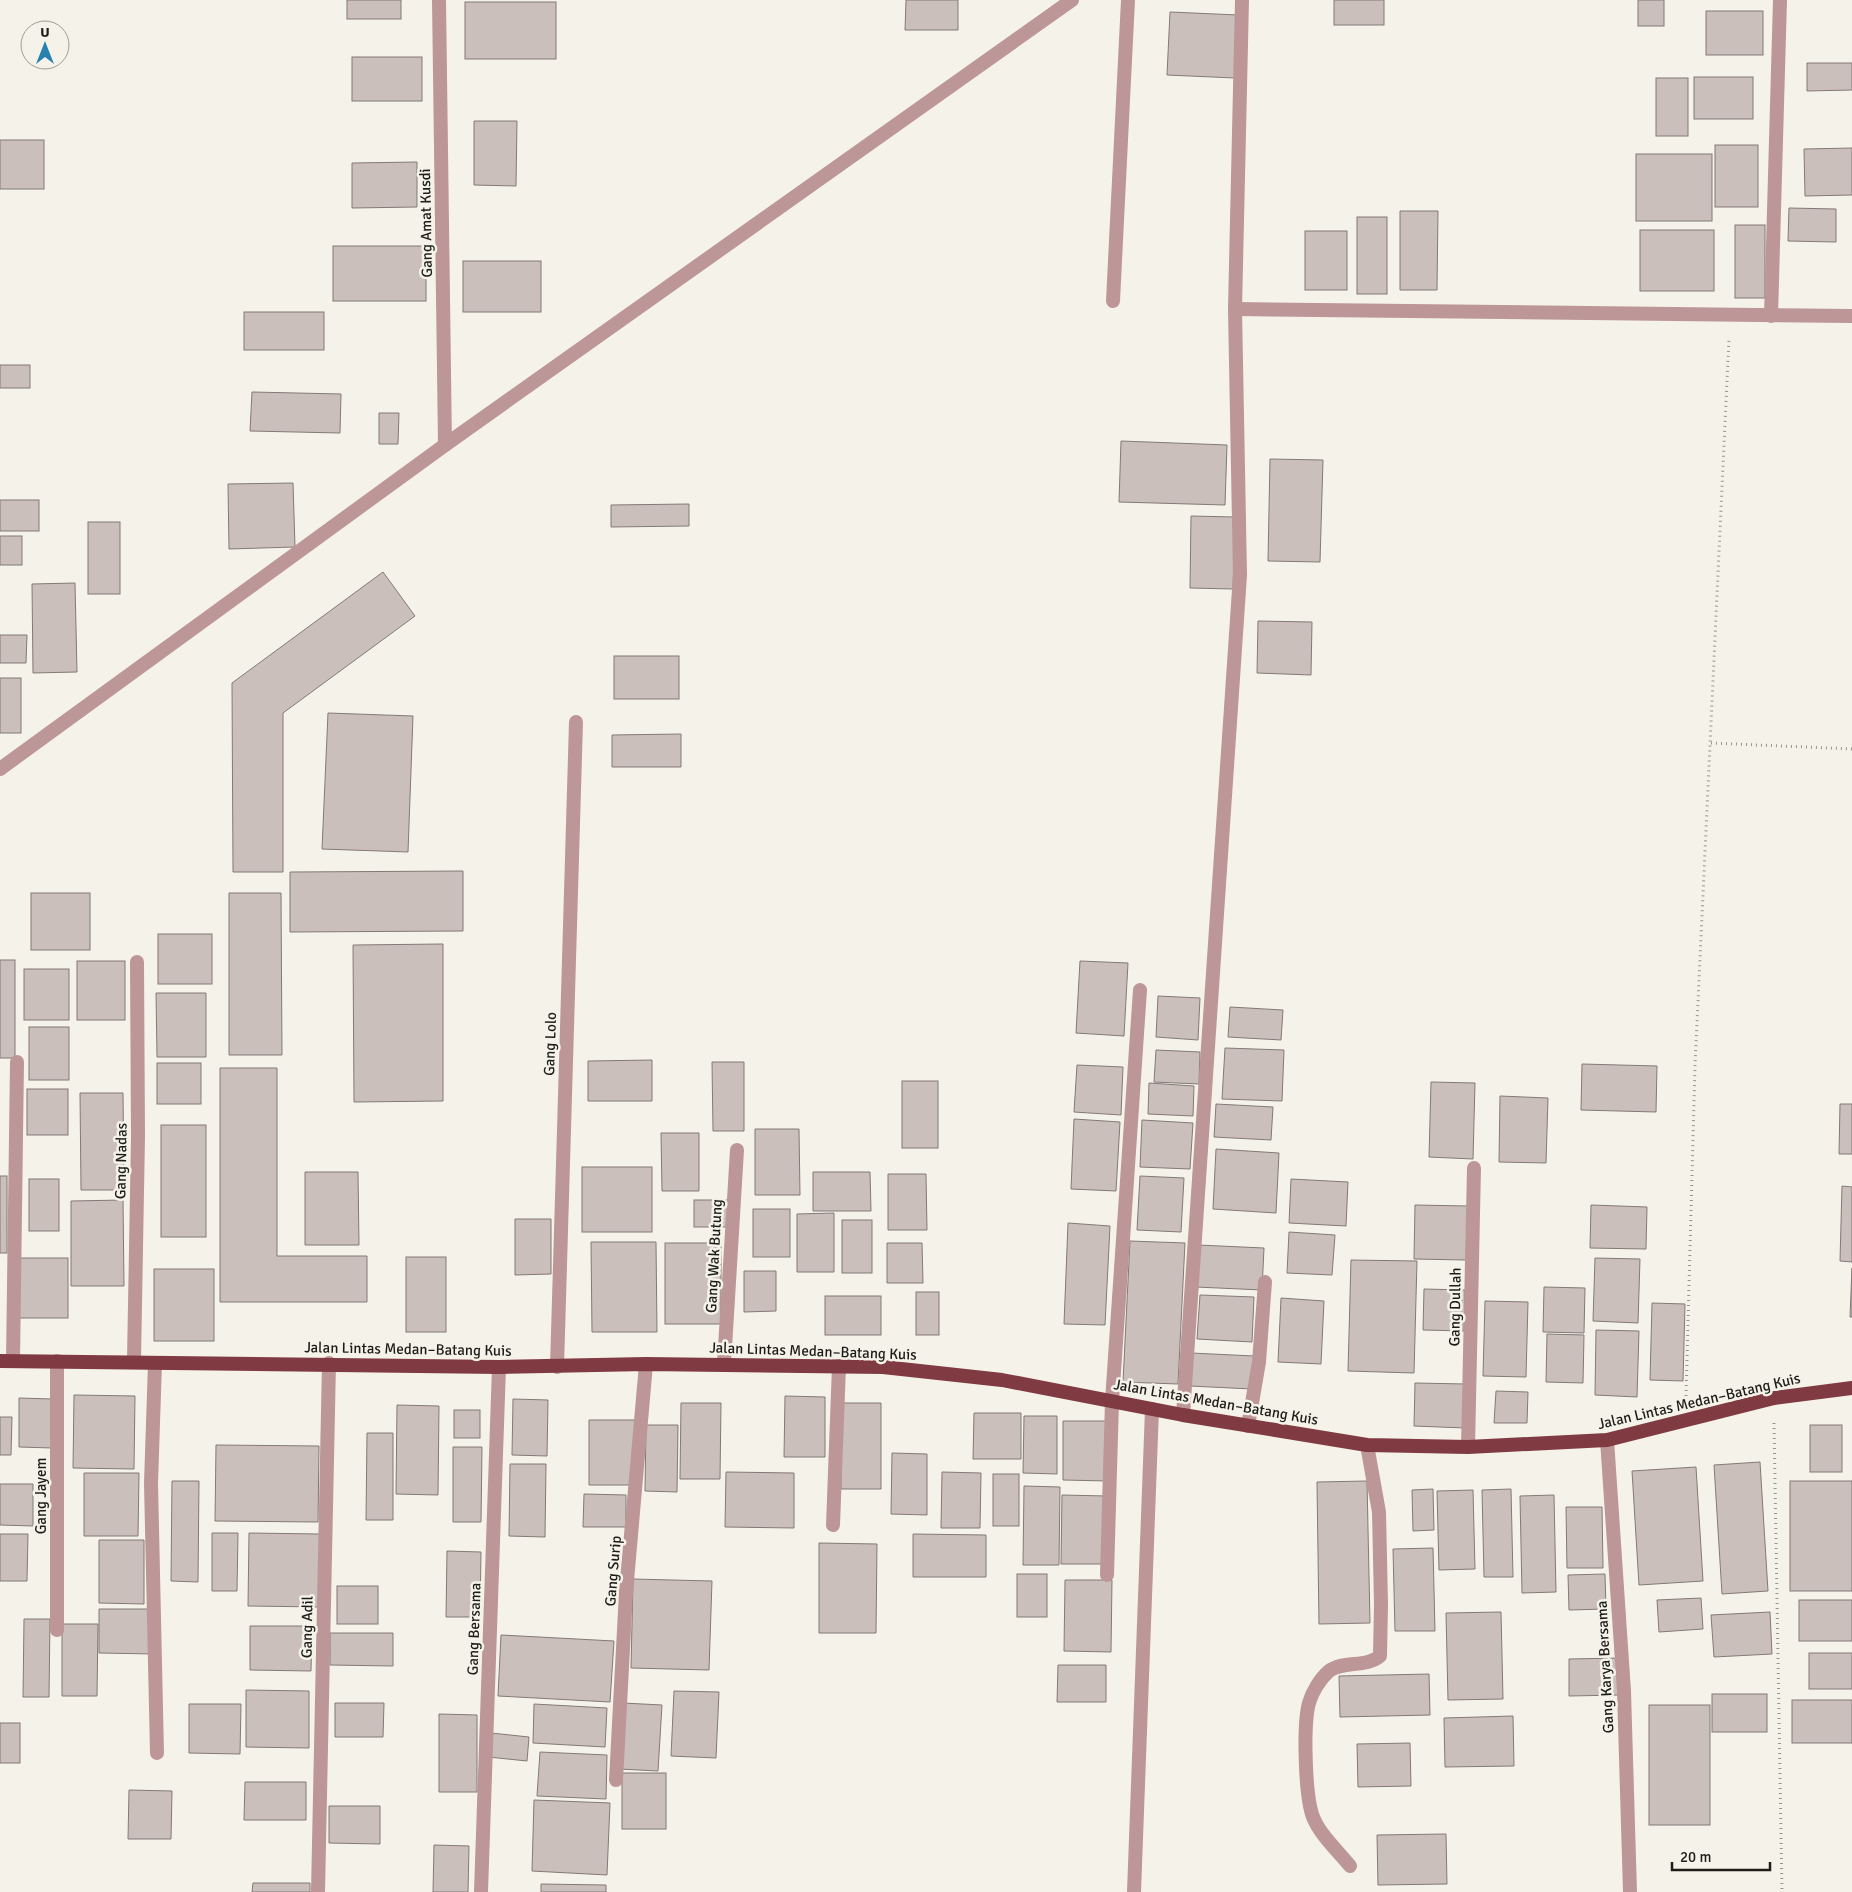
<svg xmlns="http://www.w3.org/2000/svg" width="1852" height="1892" viewBox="0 0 1852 1892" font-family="Signika,sans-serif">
  <rect width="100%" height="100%" fill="#f5f3e9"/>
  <!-- building -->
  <g fill="#cabfbb" stroke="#837976">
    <rect x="347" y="0" width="54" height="19"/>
    <path d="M906 0H958V30H905Z"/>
    <rect x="1334" y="0" width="50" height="25"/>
    <rect x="1638" y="0" width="26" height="26"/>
    <rect x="465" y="2" width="91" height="57"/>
    <rect x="1706" y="11" width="57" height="44"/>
    <path d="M1170 12 1238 15 1235 78 1167 75Z"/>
    <rect x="352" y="57" width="70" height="44"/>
    <path d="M1807 63H1852V90L1807 91Z"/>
    <rect x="1694" y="77" width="59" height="42"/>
    <rect x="1656" y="78" width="32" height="58"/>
    <path d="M474 121H517L516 186 474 185Z"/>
    <rect x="0" y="140" width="44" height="49"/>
    <rect x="1715" y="145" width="43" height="62"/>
    <path d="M1852 148V195L1805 196 1804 149Z"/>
    <rect x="1636" y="154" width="76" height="67"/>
    <path d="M417 162V207L352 208V163Z"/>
    <path d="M1789 208 1836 209V242L1788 241Z"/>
    <path d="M1400 211H1438L1437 290H1400Z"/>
    <rect x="1357" y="217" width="30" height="77"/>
    <rect x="1735" y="225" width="30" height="73"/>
    <rect x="1640" y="230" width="74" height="61"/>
    <rect x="1305" y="231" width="42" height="59"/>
    <rect x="333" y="246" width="93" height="55"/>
    <rect x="463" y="261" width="78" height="51"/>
    <rect x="244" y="312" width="80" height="38"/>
    <rect x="0" y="365" width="30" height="23"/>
    <path d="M252 392 341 394 340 433 250 431Z"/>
    <path d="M379 413H399L398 444H379Z"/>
    <path d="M1121 441 1227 445 1225 505 1119 502Z"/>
    <path d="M1270 459 1323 460 1320 562 1268 561Z"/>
    <path d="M293 483 295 547 229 549 228 484Z"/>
    <rect x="0" y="500" width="39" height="31"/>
    <path d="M689 504V526L611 527V505Z"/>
    <path d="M1191 516 1235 517 1233 589 1190 588Z"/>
    <rect x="88" y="522" width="32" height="72"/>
    <rect x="0" y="536" width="22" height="29"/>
    <path d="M383 572 415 616 283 713V872H233L232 683Z"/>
    <path d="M75 583 77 672 33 673 32 584Z"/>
    <path d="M1258 621 1312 622 1311 675 1257 673Z"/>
    <path d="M0 635H27L26 663H0Z"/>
    <rect x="614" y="656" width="65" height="43"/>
    <rect x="0" y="678" width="21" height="55"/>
    <path d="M328 713 413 716 408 852 322 849Z"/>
    <path d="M681 734V767H612V735Z"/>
    <path d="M463 871V931L290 932V872Z"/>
    <rect x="31" y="893" width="59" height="57"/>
    <path d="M229 893H281L282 1055H229Z"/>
    <rect x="158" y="934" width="54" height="50"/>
    <path d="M443 944V1101L354 1102 353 945Z"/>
    <rect x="0" y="960" width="15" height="98"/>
    <rect x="77" y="961" width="48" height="59"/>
    <path d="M1080 961 1128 963 1124 1036 1076 1033Z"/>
    <rect x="24" y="969" width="45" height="51"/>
    <path d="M156 993H206V1057H157Z"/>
    <path d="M1158 996 1200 998 1198 1040 1156 1037Z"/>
    <path d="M1230 1007 1283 1010 1281 1040 1228 1037Z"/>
    <rect x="29" y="1027" width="40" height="53"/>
    <path d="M1225 1048 1284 1050 1282 1101 1222 1099Z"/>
    <path d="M1156 1050 1200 1052 1199 1084 1154 1082Z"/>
    <path d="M652 1060V1101H588V1061Z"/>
    <path d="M712 1062H744V1131H713Z"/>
    <rect x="157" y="1063" width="44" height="41"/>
    <path d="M1582 1064 1657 1066 1656 1112 1581 1110Z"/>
    <path d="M1077 1065 1123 1067 1121 1115 1074 1112Z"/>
    <path d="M220 1068H277V1256H367V1302H220Z"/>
    <rect x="902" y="1081" width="36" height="67"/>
    <path d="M1431 1082 1475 1083 1473 1159 1429 1157Z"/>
    <path d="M1149 1083 1194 1086 1193 1116 1148 1114Z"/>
    <rect x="27" y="1089" width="41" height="46"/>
    <path d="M80 1093H123L124 1190H81Z"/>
    <path d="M1500 1096 1548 1098 1546 1163 1499 1162Z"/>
    <path d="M1216 1104 1273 1107 1271 1140 1214 1137Z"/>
    <path d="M1840 1104H1852V1154H1839Z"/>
    <path d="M1074 1119 1120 1122 1116 1191 1071 1189Z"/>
    <path d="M1142 1120 1193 1123 1190 1169 1140 1167Z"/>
    <rect x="161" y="1125" width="45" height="112"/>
    <path d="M755 1129H799L800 1195H755Z"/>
    <path d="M661 1133H699V1191H662Z"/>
    <path d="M1216 1149 1279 1153 1276 1213 1213 1209Z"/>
    <rect x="582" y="1167" width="70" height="65"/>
    <path d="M305 1172H358L359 1245H305Z"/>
    <path d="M813 1172H870L871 1211H813Z"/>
    <path d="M888 1174H926L927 1230H888Z"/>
    <rect x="0" y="1176" width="7" height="77"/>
    <path d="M1140 1176 1184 1178 1181 1232 1137 1230Z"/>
    <rect x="29" y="1179" width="30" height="52"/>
    <path d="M1291 1179 1348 1182 1346 1226 1289 1223Z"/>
    <path d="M1842 1186 1852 1187V1262L1840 1261Z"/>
    <path d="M123 1200 124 1286H71V1201Z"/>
    <rect x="694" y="1200" width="37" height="27"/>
    <path d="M1415 1205 1468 1206 1466 1260 1414 1259Z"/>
    <path d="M1591 1205 1647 1207 1646 1249 1590 1248Z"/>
    <rect x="753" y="1209" width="37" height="48"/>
    <path d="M834 1213V1272H797V1214Z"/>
    <path d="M515 1219H551V1274L515 1275Z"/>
    <rect x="842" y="1220" width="30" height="53"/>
    <path d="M1068 1223 1110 1226 1105 1325 1064 1324Z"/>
    <path d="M1289 1232 1335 1235 1332 1275 1287 1273Z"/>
    <path d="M1130 1241 1185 1243 1178 1384 1123 1382Z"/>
    <path d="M591 1242H656L657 1332H592Z"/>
    <rect x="665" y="1243" width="56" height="81"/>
    <path d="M887 1243H922L923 1283H887Z"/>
    <path d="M1198 1245 1264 1248 1262 1290 1196 1287Z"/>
    <rect x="406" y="1257" width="40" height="75"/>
    <rect x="16" y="1258" width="52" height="60"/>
    <path d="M1595 1258 1640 1259 1638 1323 1593 1321Z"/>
    <path d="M1351 1260 1417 1261 1414 1373 1348 1371Z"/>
    <path d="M1852 1268V1317H1850Z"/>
    <rect x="154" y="1269" width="60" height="72"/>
    <path d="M744 1271H776V1311L744 1312Z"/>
    <path d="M1544 1287 1585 1288 1584 1333 1543 1332Z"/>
    <path d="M1424 1289 1465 1290 1464 1331 1423 1330Z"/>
    <rect x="916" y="1292" width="23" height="43"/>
    <path d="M1200 1295 1254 1297 1252 1342 1197 1339Z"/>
    <rect x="825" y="1296" width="56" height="39"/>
    <path d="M1281 1298 1324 1301 1321 1364 1278 1362Z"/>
    <path d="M1485 1301 1528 1302 1526 1377 1483 1376Z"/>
    <path d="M1652 1303 1685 1304 1683 1381 1650 1380Z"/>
    <path d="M1596 1330 1639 1331 1637 1397 1595 1395Z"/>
    <path d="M1547 1334 1584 1335 1583 1383 1546 1382Z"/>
    <path d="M1191 1353 1254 1356 1252 1389 1190 1386Z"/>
    <path d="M1415 1383 1466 1384 1465 1428 1414 1426Z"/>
    <path d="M1496 1391 1528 1392 1527 1423H1494Z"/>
    <path d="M74 1395 135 1396 134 1469 73 1468Z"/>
    <path d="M785 1396 825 1397V1457H784Z"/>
    <path d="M19 1398 52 1399V1448L19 1447Z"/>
    <path d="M513 1399 548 1400 547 1456 512 1455Z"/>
    <path d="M681 1403H721L720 1479H680Z"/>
    <path d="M842 1403H881V1489H841Z"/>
    <path d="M397 1405 439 1406 438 1495 396 1494Z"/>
    <rect x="454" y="1410" width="26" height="28"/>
    <path d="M974 1413H1021V1459H973Z"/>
    <path d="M1024 1416H1057V1474L1023 1473Z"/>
    <path d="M0 1417H12L11 1455H0Z"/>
    <path d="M589 1420H635L634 1485H589Z"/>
    <path d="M1063 1421H1107V1481L1063 1480Z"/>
    <path d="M646 1425H678L677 1492 645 1491Z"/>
    <rect x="1810" y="1425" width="32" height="47"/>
    <path d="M367 1433H393V1520H366Z"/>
    <path d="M216 1445 319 1446 318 1522 215 1521Z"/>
    <path d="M453 1447H482L481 1522H453Z"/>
    <path d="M892 1453 927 1454V1515L891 1514Z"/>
    <path d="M1760 1462 1768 1591 1722 1594 1714 1465Z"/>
    <path d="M510 1464H546L545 1537 509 1536Z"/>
    <path d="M1696 1467 1703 1581 1639 1585 1632 1471Z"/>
    <path d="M726 1472 794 1473V1528L725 1527Z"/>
    <path d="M942 1472 981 1473 980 1528H941Z"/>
    <path d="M84 1473H139L138 1536H84Z"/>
    <rect x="993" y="1474" width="26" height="52"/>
    <path d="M172 1481H199L198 1582 171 1581Z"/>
    <path d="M1367 1481 1370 1623 1319 1624 1317 1482Z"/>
    <rect x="1790" y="1481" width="62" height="110"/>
    <path d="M0 1484H33V1526L0 1525Z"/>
    <path d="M1024 1486 1060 1487 1059 1565H1023Z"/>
    <path d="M1433 1489 1434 1530 1413 1531 1412 1490Z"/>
    <path d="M1511 1489 1513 1577H1484L1482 1490Z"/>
    <path d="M1473 1490 1475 1569 1439 1570 1437 1491Z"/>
    <path d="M584 1494 626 1495V1527H583Z"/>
    <path d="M1062 1495 1107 1496 1106 1564H1061Z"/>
    <path d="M1554 1495 1556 1592 1522 1593 1520 1496Z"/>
    <path d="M1566 1507H1602L1603 1568H1567Z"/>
    <path d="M212 1533H238L237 1591H212Z"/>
    <path d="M249 1533 320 1534V1607L248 1606Z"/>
    <path d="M0 1534H28L27 1581H0Z"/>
    <path d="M913 1534 986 1535V1577H913Z"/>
    <path d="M99 1540H144V1604L99 1603Z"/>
    <path d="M819 1543 877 1544 876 1633H819Z"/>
    <path d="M1433 1548 1435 1631H1395L1393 1549Z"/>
    <path d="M447 1551 481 1552 480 1617H446Z"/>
    <rect x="1017" y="1574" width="30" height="43"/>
    <path d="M1605 1574 1606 1609 1569 1610 1568 1575Z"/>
    <path d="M633 1579 712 1581 709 1670 631 1668Z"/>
    <path d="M1065 1580H1112L1111 1652 1064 1651Z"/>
    <rect x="337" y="1586" width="41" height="38"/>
    <path d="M1701 1598 1703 1629 1659 1632 1657 1600Z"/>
    <rect x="1799" y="1600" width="53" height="41"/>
    <path d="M99 1609H154V1654L99 1653Z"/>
    <path d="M1501 1612 1503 1699 1448 1700 1446 1613Z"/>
    <path d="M1770 1612 1772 1654 1714 1657 1711 1615Z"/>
    <path d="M24 1619H50L49 1697H23Z"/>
    <path d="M62 1624H98L97 1696H62Z"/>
    <path d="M250 1626H312L311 1671 250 1670Z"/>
    <path d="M330 1633H393V1666L330 1665Z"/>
    <path d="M501 1635 614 1641 610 1702 498 1696Z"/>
    <rect x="1809" y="1653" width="43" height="36"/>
    <path d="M1620 1658V1695L1569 1696V1659Z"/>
    <path d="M1058 1665H1106V1702H1057Z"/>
    <path d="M1429 1674 1430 1715 1340 1717 1339 1676Z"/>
    <path d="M246 1690 309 1691V1748L246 1747Z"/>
    <path d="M674 1691 719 1692 716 1758 671 1756Z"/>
    <rect x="1712" y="1694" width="55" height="38"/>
    <rect x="1792" y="1700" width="60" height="43"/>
    <path d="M335 1703H384L383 1737H335Z"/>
    <path d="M623 1703 662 1705 658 1771 619 1769Z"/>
    <path d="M189 1704H241L240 1754 189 1753Z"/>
    <path d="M534 1704 607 1708 605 1747 533 1743Z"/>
    <rect x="1649" y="1705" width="61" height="120"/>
    <path d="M439 1714 477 1715V1792H439Z"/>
    <path d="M1513 1716 1514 1766 1445 1767 1444 1718Z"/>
    <rect x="0" y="1723" width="20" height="40"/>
    <path d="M491 1733 529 1737 527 1761 488 1757Z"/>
    <path d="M1410 1743 1411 1786 1358 1787 1357 1744Z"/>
    <path d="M540 1752 607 1755 606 1799 537 1796Z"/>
    <rect x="622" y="1773" width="44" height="56"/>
    <path d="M245 1782H306V1820H244Z"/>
    <path d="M129 1790 172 1791 171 1839H128Z"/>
    <path d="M534 1800 610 1803 607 1875 532 1871Z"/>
    <path d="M329 1806H380V1844L329 1843Z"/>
    <path d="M1446 1834 1447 1884 1378 1885 1377 1835Z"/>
    <path d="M434 1845 469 1846 468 1892H433Z"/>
    <path d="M253 1883H310V1892H252Z"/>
    <path d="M541 1884 606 1885V1892H541Z"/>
  </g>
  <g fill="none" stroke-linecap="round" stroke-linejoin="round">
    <!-- path -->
    <g stroke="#96948d" stroke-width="3" stroke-dasharray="1 4" stroke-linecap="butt">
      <path d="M1711 743 1852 749"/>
      <path d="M1686 1396 1695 1066 1729 338"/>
      <path d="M1774 1423 1782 1892"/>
    </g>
    <!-- service -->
    <g stroke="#bd9698" stroke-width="14">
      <path d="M833 1525 839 1366"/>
      <path d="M1134 1892 1152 1409"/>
    </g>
    <!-- minor -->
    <g stroke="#bd9698" stroke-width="14">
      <path d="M439 0 445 445"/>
      <path d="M1113 301 1128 0"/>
      <path d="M1235 309 1852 316"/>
      <path d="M1771 316 1780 0"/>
      <path d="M0 769 445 445 1072 0"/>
      <path d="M13 1361 17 1062"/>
      <path d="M57 1361V1630"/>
      <path d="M134 1361 138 1136 137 962"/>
      <path d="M155 1363 151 1483 157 1753"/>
      <path d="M724 1364 737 1150"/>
      <path d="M557 1367 576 722"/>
      <path d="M1183 1415 1240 575 1235 309 1242 0"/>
      <path d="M1248 1426 1259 1362 1265 1282"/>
      <path d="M1607 1440 1624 1691 1630 1892"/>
      <path d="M1468 1447 1474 1168"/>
      <path d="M1107 1575 1112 1401 1140 990"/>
      <path d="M616 1780 626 1592 646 1364"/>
      <path d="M1350 1866C1338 1851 1320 1835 1313 1817 1305 1796 1303 1725 1309 1703 1312 1692 1320 1679 1329 1671 1343 1660 1366 1668 1380 1656L1381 1604 1379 1512 1367 1445"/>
      <path d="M318 1892 329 1363"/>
      <path d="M481 1892 499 1367"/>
    </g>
    <!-- trunk -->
    <path stroke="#803a42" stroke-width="14" d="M0 1361 499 1367 646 1364 883 1367 1002 1380 1183 1415 1367 1445 1468 1447 1607 1440 1774 1398 1852 1388"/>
  </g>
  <g text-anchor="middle" stroke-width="5" stroke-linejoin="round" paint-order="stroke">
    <!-- street labels -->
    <g font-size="15" fill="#1d1c18" stroke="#f5f3e9">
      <text transform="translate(426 223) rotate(-91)" y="5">Gang Amat Kusdi</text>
      <text transform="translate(550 1044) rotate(-88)" y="5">Gang Lolo</text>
      <text transform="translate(121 1161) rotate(-89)" y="5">Gang Nadas</text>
      <text transform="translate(714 1256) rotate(-87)" y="5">Gang Wak Butung</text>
      <text transform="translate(1455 1307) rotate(-89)" y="5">Gang Dullah</text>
      <text transform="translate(408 1349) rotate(1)" y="5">Jalan Lintas Medan–Batang Kuis</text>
      <text transform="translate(813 1351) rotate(2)" y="5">Jalan Lintas Medan–Batang Kuis</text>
      <text transform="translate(1699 1401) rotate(-13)" y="5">Jalan Lintas Medan–Batang Kuis</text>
      <text transform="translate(1216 1402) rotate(10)" y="5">Jalan Lintas Medan–Batang Kuis</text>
      <text transform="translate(41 1496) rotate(-90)" y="5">Gang Jayem</text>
      <text transform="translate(613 1571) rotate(-85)" y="5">Gang Surip</text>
      <text transform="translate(307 1627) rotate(-89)" y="5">Gang Adil</text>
      <text transform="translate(474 1629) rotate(-88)" y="5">Gang Bersama</text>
      <text transform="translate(1605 1667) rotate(-93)" y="5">Gang Karya Bersama</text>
    </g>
  </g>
  <!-- north arrow -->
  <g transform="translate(45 45)"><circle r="24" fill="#f5f3e9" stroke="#9f9d95"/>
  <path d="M0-4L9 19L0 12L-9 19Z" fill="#2881af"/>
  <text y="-8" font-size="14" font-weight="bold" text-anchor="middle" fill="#1d1c18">U</text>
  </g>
  <!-- scale -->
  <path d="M1672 1862v8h98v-8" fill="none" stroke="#1d1c18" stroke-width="2.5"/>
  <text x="1680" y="1862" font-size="15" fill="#1d1c18" stroke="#f5f3e9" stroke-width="4" paint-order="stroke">20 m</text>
</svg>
